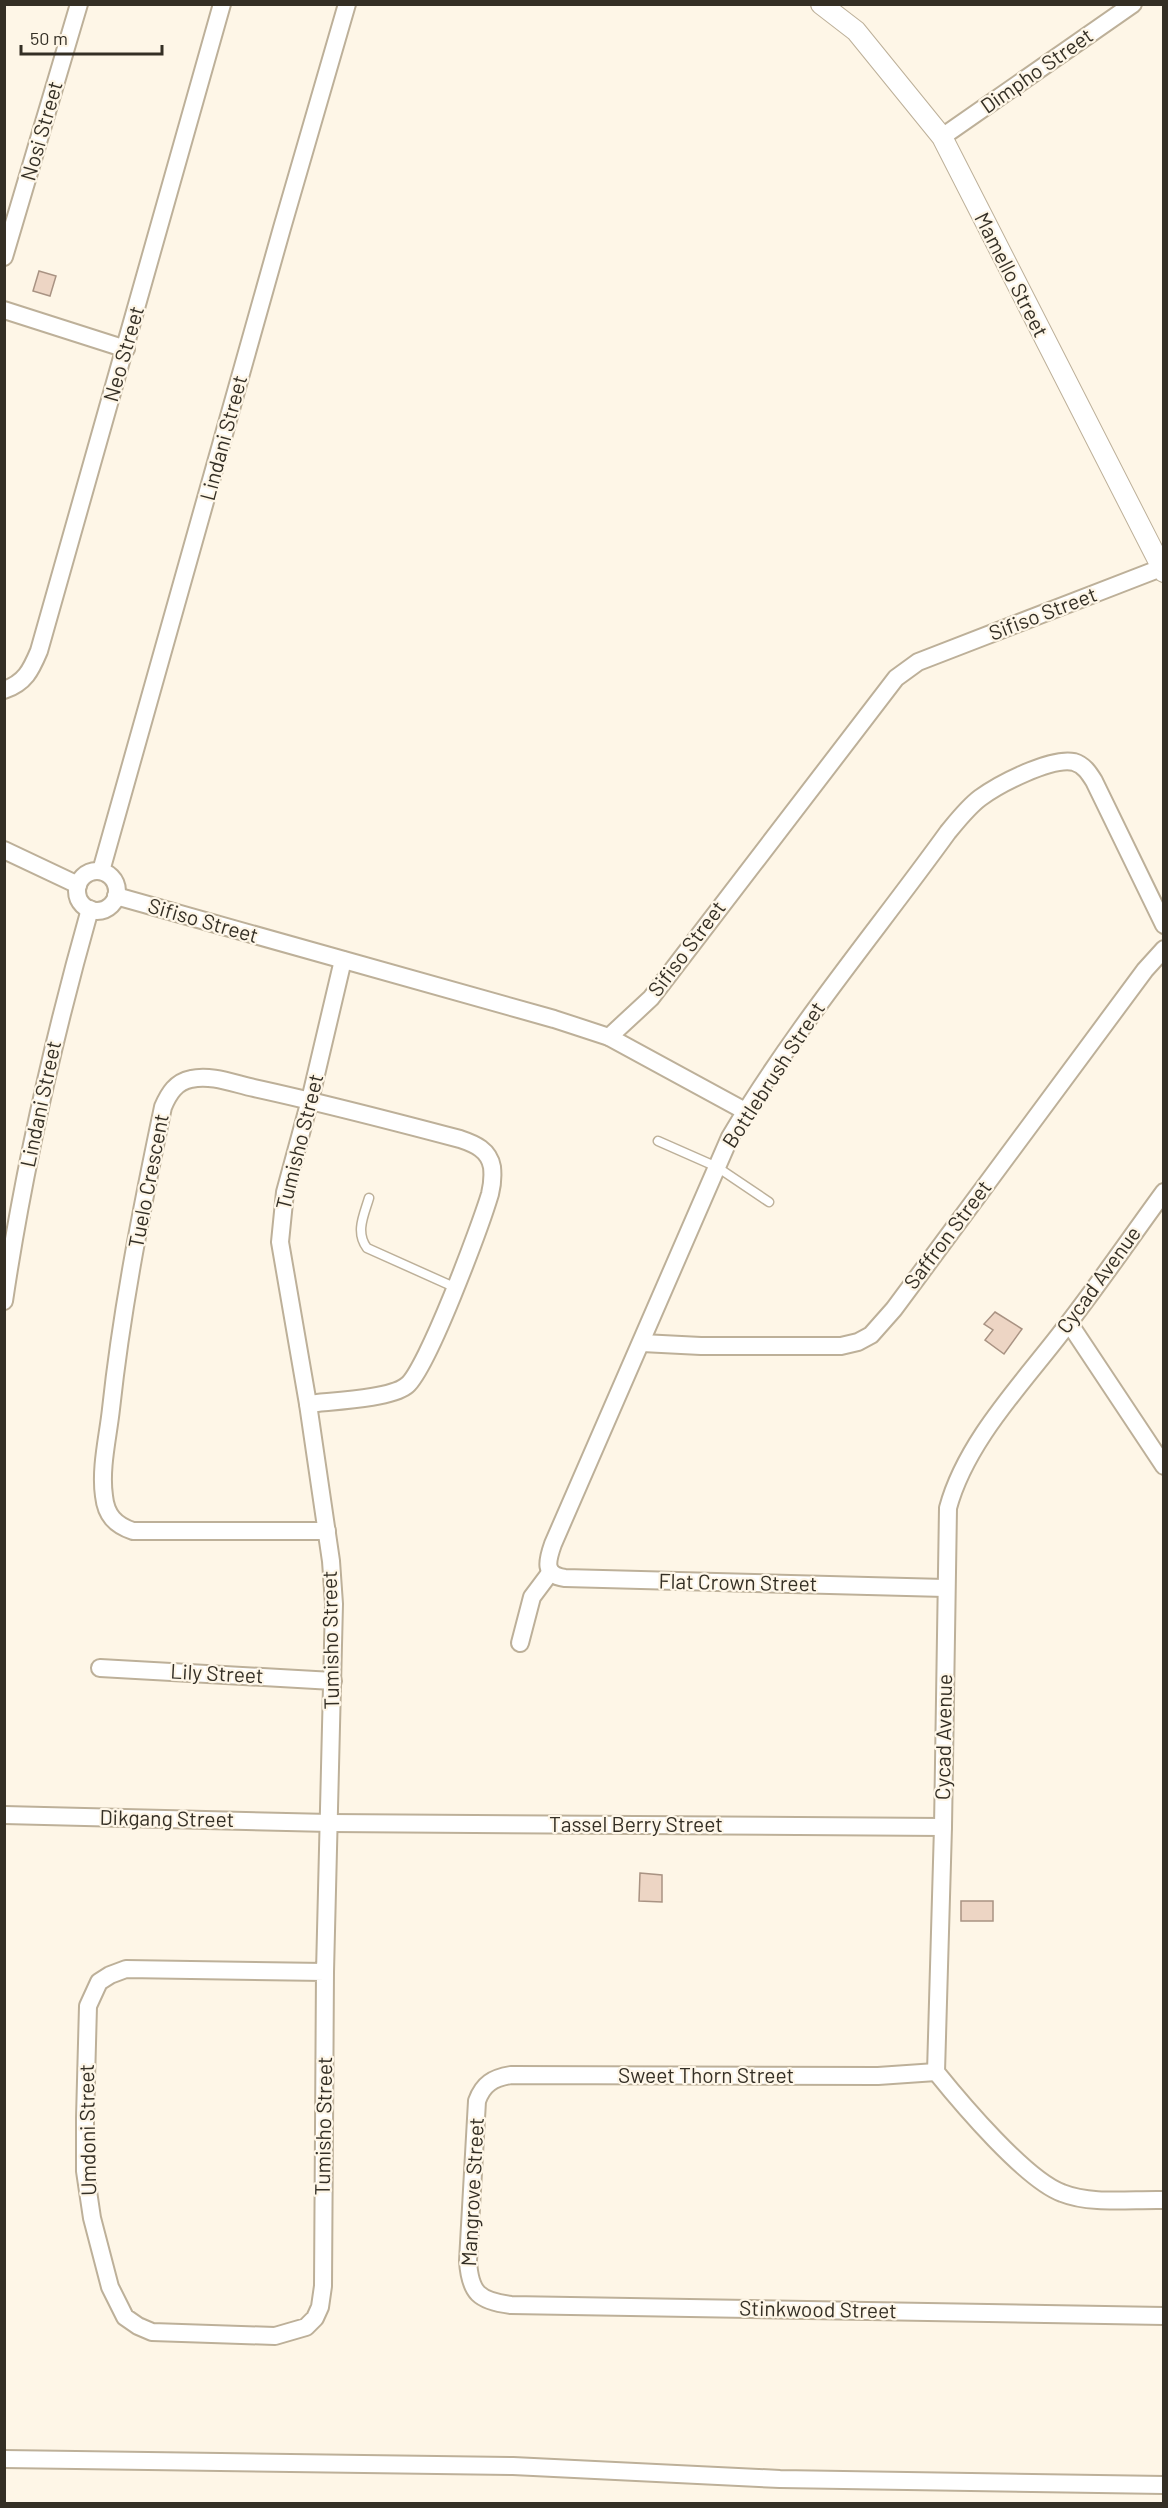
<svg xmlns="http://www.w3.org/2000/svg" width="1168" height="2508" viewBox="0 0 1168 2508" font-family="Barlow,sans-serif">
  <rect width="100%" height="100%" fill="#fef6e7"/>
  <!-- building -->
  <g fill="#edd5c4" stroke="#a99383" stroke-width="1.5">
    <path d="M39 271 56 276 50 296 33 291Z"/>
    <path d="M995 1312 1022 1329 1004 1354 985 1340 993 1330 984 1324Z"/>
    <path d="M640 1873 662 1875V1902L639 1901Z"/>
    <rect x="961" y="1901" width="32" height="20"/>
  </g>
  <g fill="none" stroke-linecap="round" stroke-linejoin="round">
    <defs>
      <g id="service">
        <path d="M658 1141 717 1167 769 1202"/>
        <path d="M369 1198C364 1215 355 1232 367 1248L454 1287"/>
      </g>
      <g id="minor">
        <path d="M942 137 1133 4"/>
        <path d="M4 257 79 4"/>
        <path d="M4 310 126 349"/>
        <path d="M4 690C25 683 31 670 39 651L222 4"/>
        <path d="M4 850 78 885"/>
        <path d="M101 871 282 228 347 4"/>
        <circle cx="97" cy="891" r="20"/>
        <path d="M116 896 554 1019 609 1037 651 998 896 678 918 662 1161 568"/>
        <path d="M609 1037 745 1111"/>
        <path d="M1164 1192C1131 1237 1099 1284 1064 1329 1023 1383 966 1441 948 1508L943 1827 936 2072C961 2103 1026 2180 1062 2193 1092 2205 1132 2199 1164 2200"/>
        <path d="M4 1301C24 1167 53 1040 90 909"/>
        <path d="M1069 1323 1164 1466"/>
        <path d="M642 1343 701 1346H841L858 1342 871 1335 894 1309 1145 970 1164 949"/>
        <path d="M308 1404C331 1401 389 1399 406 1386 426 1373 481 1224 490 1194 492 1186 493 1176 492 1167 489 1150 475 1144 460 1139 392 1121 323 1103 254 1088 235 1084 211 1074 191 1079 176 1082 169 1093 163 1107 142 1207 122 1307 111 1409 108 1437 100 1468 104 1496 106 1515 115 1525 133 1531H327"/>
        <path d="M945 1588 565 1578C543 1575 547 1561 553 1544L730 1137C794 1029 875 933 948 832 958 820 968 807 980 798 999 784 1051 757 1074 762 1084 765 1089 773 1094 781L1164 925"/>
        <path d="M520 1643 532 1597 550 1573"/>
        <path d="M100 1668 333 1681"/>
        <path d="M4 1815 330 1823 943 1827"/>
        <path d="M325 1972 126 1969 110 1975 99 1982 88 2006 85 2118V2171L92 2218 110 2287 125 2317 138 2326 152 2332 275 2336 306 2327 315 2318 320 2307 323 2286 325 1972 334 1604 331 1561 308 1404 280 1242 285 1192 310 1100 343 960"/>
        <path d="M936 2072 878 2076 511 2075C493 2078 483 2084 477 2101L468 2261C470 2293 479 2301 511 2305L1164 2316"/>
        <path d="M4 2459 513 2466 780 2479 1164 2485"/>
      </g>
      <path id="tertiary" d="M821 4 856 31 942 137 1164 572"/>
    </defs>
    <!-- service casing -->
    <use href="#service" stroke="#bdb099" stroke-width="11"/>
    <!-- minor casing -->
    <use href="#minor" stroke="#bdb099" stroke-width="20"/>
    <!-- tertiary casing -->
    <use href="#tertiary" stroke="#bdb099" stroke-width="22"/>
    <!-- service -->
    <use href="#service" stroke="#fff" stroke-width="8"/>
    <!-- minor -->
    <use href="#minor" stroke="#fff" stroke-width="16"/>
    <!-- tertiary -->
    <use href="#tertiary" stroke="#fff" stroke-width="20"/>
  </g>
  <g text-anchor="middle" stroke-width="4.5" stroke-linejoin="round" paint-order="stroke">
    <!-- street labels -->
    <g font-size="21" fill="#342f25" stroke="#fef6e7">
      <text transform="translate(1037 71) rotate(-35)" y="7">Dimpho Street</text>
      <text transform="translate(42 131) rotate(-74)" y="7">Nosi Street</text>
      <text transform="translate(1011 275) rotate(63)" y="7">Mamello Street</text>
      <text transform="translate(124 354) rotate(-74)" y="7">Neo Street</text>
      <text transform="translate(224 438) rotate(-75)" y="7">Lindani Street</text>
      <text transform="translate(1043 614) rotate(-21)" y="7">Sifiso Street</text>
      <text transform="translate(203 921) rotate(16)" y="7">Sifiso Street</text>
      <text transform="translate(687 949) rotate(-53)" y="7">Sifiso Street</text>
      <text transform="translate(774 1075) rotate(-57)" y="7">Bottlebrush Street</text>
      <text transform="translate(41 1104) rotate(-78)" y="7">Lindani Street</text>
      <text transform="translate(300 1142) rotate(-76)" y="7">Tumisho Street</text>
      <text transform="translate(149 1181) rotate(-79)" y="7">Tuelo Crescent</text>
      <text transform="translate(948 1235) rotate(-53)" y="7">Saffron Street</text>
      <text transform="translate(1099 1280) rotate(-54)" y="7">Cycad Avenue</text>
      <text transform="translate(738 1583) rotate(1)" y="7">Flat Crown Street</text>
      <text transform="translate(331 1640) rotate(-91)" y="7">Tumisho Street</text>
      <text transform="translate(217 1674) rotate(3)" y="7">Lily Street</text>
      <text transform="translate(944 1737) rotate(-89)" y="7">Cycad Avenue</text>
      <text transform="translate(167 1819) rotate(1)" y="7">Dikgang Street</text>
      <text x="636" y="1832">Tassel Berry Street</text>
      <text x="706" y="2083">Sweet Thorn Street</text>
      <text transform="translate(324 2126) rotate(-89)" y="7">Tumisho Street</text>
      <text transform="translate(88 2130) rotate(-91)" y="7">Umdoni Street</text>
      <text transform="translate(473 2192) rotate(-87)" y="7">Mangrove Street</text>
      <text transform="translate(818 2310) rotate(1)" y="7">Stinkwood Street</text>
    </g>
  </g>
  <!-- border -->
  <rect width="1168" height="2508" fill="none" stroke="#342f25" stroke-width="12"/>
  <!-- scale -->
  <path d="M21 45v9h141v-9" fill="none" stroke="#342f25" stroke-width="3"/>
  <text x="30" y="45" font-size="18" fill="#342f25" stroke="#fef6e7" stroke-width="4.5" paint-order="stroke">50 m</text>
</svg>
